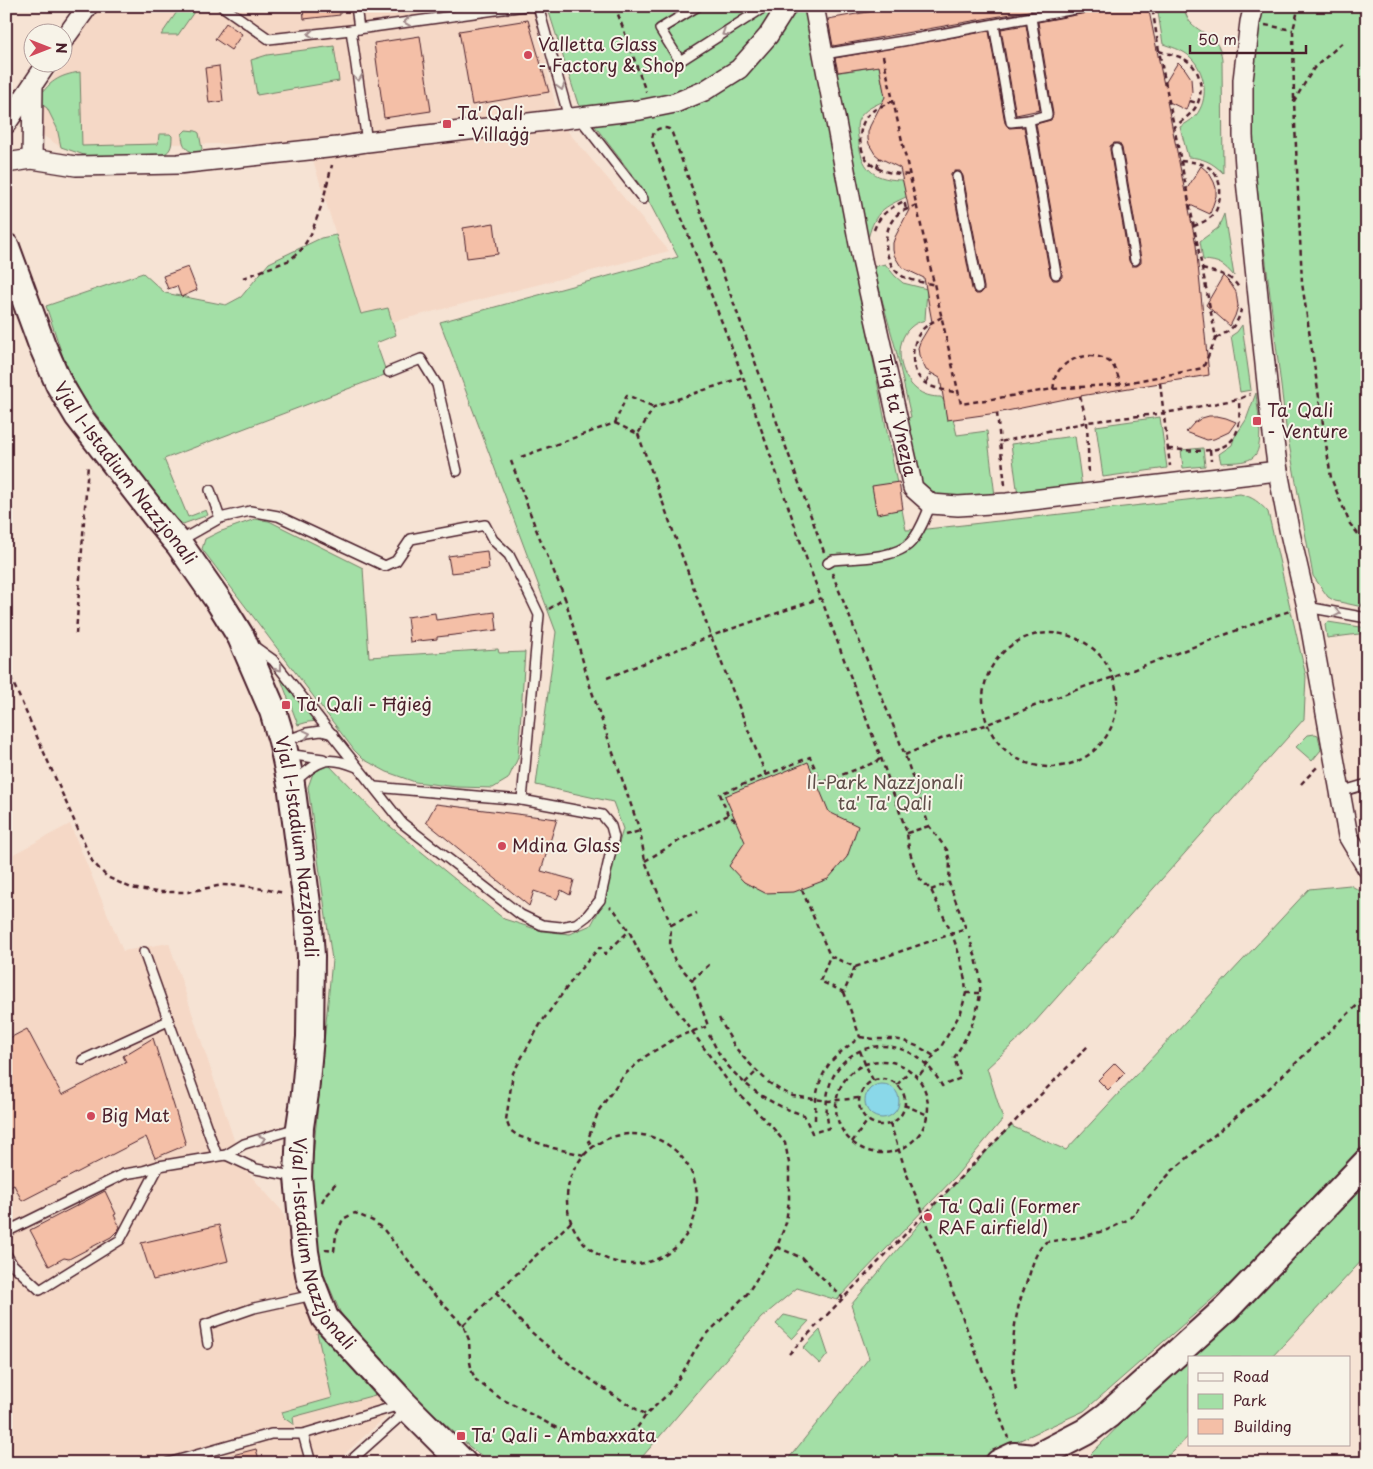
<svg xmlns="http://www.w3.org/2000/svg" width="1373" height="1469" viewBox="0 0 1373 1469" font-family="'Playpen Sans',sans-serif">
  <rect width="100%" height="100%" fill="#f6e3d4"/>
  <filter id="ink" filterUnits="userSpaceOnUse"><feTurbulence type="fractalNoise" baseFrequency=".02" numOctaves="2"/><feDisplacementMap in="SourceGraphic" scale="10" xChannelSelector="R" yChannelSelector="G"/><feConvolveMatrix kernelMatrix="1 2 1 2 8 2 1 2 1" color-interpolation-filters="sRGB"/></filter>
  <g filter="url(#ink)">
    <!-- built -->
    <g fill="#f5d8c6">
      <path d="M99 6H533L559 121 669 251 365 329 308 144H158L83 155 61 147 34 130 38 100Z"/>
      <path d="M70 824 123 951 169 943 243 1167 283 1212 316 1322 393 1410 335 1463H6V858Z"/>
    </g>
    <!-- green -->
    <g fill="#a3dfa6" stroke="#767f68">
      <path d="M181 6H198L178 35H161Z"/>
      <path d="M547 6H808L809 29 906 530 927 529 1240 494C1253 497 1259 502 1268 512L1306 676 1304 719 1026 1032 987 1068 1003 1119 955 1177 837 1300 797 1288 761 1318 637 1463H491L470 1447 389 1372 356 1333 340 1312 325 1277 318 1251 311 1177 332 960 308 787 313 773 328 764 380 818 504 919 542 931 570 934 591 925 601 907 623 829 613 802 536 785 556 632 440 322 678 257 640 185 578 104Z"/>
      <path d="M1157 6C1163 6 1174 4 1180 7 1186 10 1186 18 1191 23 1205 37 1219 35 1222 60L1223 173C1212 162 1203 158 1188 157L1180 127C1188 122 1196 118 1200 109 1209 92 1203 67 1188 55 1180 49 1171 47 1163 44Z"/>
      <path d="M1263 6H1367V608L1335 601 1328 597 1313 576 1286 427 1251 139 1249 96 1256 39Z"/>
      <path d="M334 46 339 81 257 95 251 60 267 55Z"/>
      <path d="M879 66 886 100C876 105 863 109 858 121 856 128 858 136 859 144 863 172 876 180 904 180L908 196C883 208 876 210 868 238L834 73Z"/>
      <path d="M80 72 82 146 158 144 159 134H170L172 136C172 146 171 154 159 155L87 156 61 147 57 128 47 108 37 101C48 82 59 75 80 72Z"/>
      <path d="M186 130 196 131 199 133 202 149 200 153C187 153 182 146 182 134Z"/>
      <path d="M1224 214 1234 276C1224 264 1219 261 1203 260L1200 241 1218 228Z"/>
      <path d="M336 235 361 314 388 308 396 335 376 343 387 374 164 459 188 517 206 510 208 515 183 524 175 520 81 394 64 360 46 306 143 273 165 293 226 305 241 297 269 263 321 238Z"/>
      <path d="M885 264 895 276 903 283 927 289 925 320C920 322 915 323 911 327 893 342 899 375 916 389 923 395 932 397 941 397L951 410 957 435 987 431 995 496 960 500 937 497 923 487 917 475 905 419 911 417 896 350 873 267Z"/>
      <path d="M1242 325 1251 390 1240 392 1231 336 1237 332Z"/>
      <path d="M1256 393C1257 408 1266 450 1252 458 1244 463 1231 462 1221 463L1219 454 1232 445 1234 438 1246 420Z"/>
      <path d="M1160 417 1167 468 1103 477 1096 426Z"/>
      <path d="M1075 436 1082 487 1018 496 1011 444Z"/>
      <path d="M1203 448 1205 466 1183 468 1181 450Z"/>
      <path d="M255 519 269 521 363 568 369 657 498 649 499 653 525 652 518 758 508 779 493 788 457 787 415 782 387 772 363 759 354 750 202 549 205 539 219 532Z"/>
      <path d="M1328 622 1367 628V633L1327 638 1325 625Z"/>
      <path d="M276 666 319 721 308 722 298 725Z"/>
      <path d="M1315 734 1318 735 1321 750 1312 761 1296 747 1308 735Z"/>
      <path d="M1350 885 1367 895V1141L1242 1273 1084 1411 970 1463H785L869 1358 851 1305 937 1203 1011 1126 1066 1150 1309 889Z"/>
      <path d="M1367 1172V1255L1271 1358H1189V1436L1160 1463H1094L1091 1454Z"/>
      <path d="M784 1315 809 1321 792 1339 776 1324Z"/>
      <path d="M820 1330 828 1354 820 1364 803 1348Z"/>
      <path d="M317 1333H321L375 1395 293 1417 294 1425 284 1418 282 1412 332 1398Z"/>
    </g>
    <!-- water -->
    <circle fill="#8ad8e9" stroke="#708e9d" cx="882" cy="1101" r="17"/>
    <!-- building -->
    <g fill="#f4bfa7" stroke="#4a1f2b" fill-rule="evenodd">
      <path d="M303 6H340V15L304 19Z"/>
      <path d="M902 6H1056L833 46 828 19Z"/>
      <path d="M1097 6H1148L1164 85 1178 62 1185 69 1191 78 1192 92 1186 110 1167 101 1185 192 1201 166 1209 173 1214 182 1216 188V196L1210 214 1188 204 1196 245 1209 375 1080 396 997 413 947 420 940 378 926 370 919 355 918 348 920 342 932 322 924 278 905 269 900 265 894 255 893 250V243L895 237 909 210 900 168 880 158 875 154 869 144 868 139V132L870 126 885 97 879 66 838 72 835 58 989 31 1005 123 1009 128 1024 127 1050 275 1053 280H1058L1062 277V273L1036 124 1051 120 1053 114 1038 22 1092 12 1095 10ZM1114 143H1119L1122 148 1141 259V263L1137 266H1132L1129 261 1110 150V146ZM955 171H960L963 176 984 287V290L980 294H976L972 289 951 178V174Z"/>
      <path d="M528 20 549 92 472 105 459 31Z"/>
      <path d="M226 23 242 34 231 50 215 39Z"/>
      <path d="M1026 25 1040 110 1016 115 1001 29Z"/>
      <path d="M420 36 431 111 384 118 374 43Z"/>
      <path d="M219 66 223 101 209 103 205 68Z"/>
      <path d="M494 223 498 254 467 258 463 228Z"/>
      <path d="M188 267 197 290 181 297 177 286 168 289 163 276Z"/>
      <path d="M1223 276 1230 283 1236 292 1238 306 1235 316 1230 326 1206 305Z"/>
      <path d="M1209 416H1217L1226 418 1236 422 1229 432 1214 439 1207 440 1186 432 1194 423 1202 418Z"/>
      <path d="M899 482 903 509 877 514 872 486Z"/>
      <path d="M487 551 489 569 451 573 448 556Z"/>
      <path d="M495 612 497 630 437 637V639L410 642 407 617 435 613 436 620Z"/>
      <path d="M808 762 829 812 858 826 847 857 828 879 794 892 765 893 744 882 729 866 745 842 725 796Z"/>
      <path d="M436 804 557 819 541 871 574 880 570 895 561 890 557 899 534 891 529 906 426 822Z"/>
      <path d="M27 1029 62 1095 126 1062 123 1056 153 1038 186 1145 155 1158 146 1137 22 1201 14 1185 6 1189V1040Z"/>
      <path d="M1115 1063 1125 1073 1108 1090 1098 1080Z"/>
      <path d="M105 1191 116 1214 114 1215 120 1227 118 1230 111 1237 69 1259 64 1258 49 1266 30 1230Z"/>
      <path d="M219 1225 228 1261 153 1280 141 1243Z"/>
      <path d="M256 1449 260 1463H222L221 1458Z"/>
    </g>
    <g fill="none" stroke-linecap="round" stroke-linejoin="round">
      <defs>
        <g id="lane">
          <path d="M222 6 269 39 351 30 525 6"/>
          <path d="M356 6 359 29"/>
          <path d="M538 6 569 118"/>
          <path d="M698 6 660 29 680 61 766 6"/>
          <path d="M994 25 1011 122 1029 120 1047 115 1031 18"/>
          <path d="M351 30 367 142"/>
          <path d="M824 54 903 41 1091 6"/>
          <path d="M579 117 643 199"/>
          <path d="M1029 120 1056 274"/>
          <path d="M1116 149 1135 260"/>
          <path d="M957 177 978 288"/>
          <path d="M389 372 421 359 437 385 457 471"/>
          <path d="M210 490 220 518"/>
          <path d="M181 542 190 535 220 518 250 511 278 516 385 566 396 561 411 539 485 525 493 540 509 555 529 594 539 615 522 800 602 815 611 826 614 837 600 900 587 916 576 924 561 927 542 925 521 915 402 823 273 660 252 645"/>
          <path d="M828 563 833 560C855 558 896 559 911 542 921 531 925 517 931 504"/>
          <path d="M1307 607 1367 618"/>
          <path d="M285 741 307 733 321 731 333 734"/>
          <path d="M286 754 323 759"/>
          <path d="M294 782C319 761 325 754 357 767"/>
          <path d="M375 787 522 800"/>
          <path d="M1340 792 1367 784"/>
          <path d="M144 952 217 1156"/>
          <path d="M83 1060 168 1021"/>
          <path d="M226 1155 256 1169 297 1177"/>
          <path d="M6 1232 124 1174 143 1171 159 1166"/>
          <path d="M6 1254 12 1264 40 1290 120 1240 159 1166 226 1155 244 1144 297 1128"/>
          <path d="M208 1344 205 1325 254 1308 313 1295"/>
          <path d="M303 1434 311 1463"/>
          <path d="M168 1463 271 1434H303L400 1405"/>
          <path d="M348 1463 406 1411"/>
        </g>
        <g id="street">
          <path id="s1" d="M814 6 862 260 913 488 931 504 958 506 1007 503 1278 471"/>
          <path d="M1254 6 1250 22 1243 80V136L1246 180 1270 412 1278 471 1289 529 1307 607 1348 836 1367 868"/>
          <path d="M62 42 88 6"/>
          <path d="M6 124 48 62"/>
          <path d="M32 159 33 85"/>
          <path d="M6 163 32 159 76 166 178 164 337 147 367 142 640 110 675 103 704 91 739 69 768 36 787 6"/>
        </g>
        <g id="secondary">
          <path id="s2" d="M6 247 42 345 59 384 78 416 157 518 179 544 220 603 241 637 273 711 282 741 291 784 308 911 311 956 310 1037 305 1093 300 1127 298 1177 305 1252 310 1279 325 1318 404 1404 463 1463"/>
          <path d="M999 1463 1014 1456 1035 1458 1085 1432 1108 1415 1227 1308 1367 1162"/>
        </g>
      </defs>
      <!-- lane casing -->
      <use href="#lane" stroke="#4a1f2b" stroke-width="12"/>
      <!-- street casing -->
      <use href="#street" stroke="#4a1f2b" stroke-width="22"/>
      <!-- secondary casing -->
      <use href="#secondary" stroke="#4a1f2b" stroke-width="30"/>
      <!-- path -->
      <g stroke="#4a1f2b" stroke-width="2.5" stroke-dasharray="5 4" stroke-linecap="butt">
        <path d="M615 6 646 92"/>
        <path d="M1265 25 1293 30"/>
        <path d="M1342 43 1314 68 1294 101 1302 283 1331 478 1350 524 1367 545"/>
        <path d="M1159 51C1167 54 1178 55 1186 60 1201 69 1204 90 1197 105 1192 114 1182 121 1174 127"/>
        <path d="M883 56 961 404 1053 389 1121 384 1203 368 1216 338 1159 51 1152 6"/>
        <path d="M1294 99 1293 30 1299 6"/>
        <path d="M893 101C885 105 875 108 869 114 855 129 858 157 875 167 885 173 898 174 910 175"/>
        <path d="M1190 101 1197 103"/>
        <path d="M1181 161C1190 162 1200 162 1208 167 1223 176 1223 200 1214 214 1209 220 1201 223 1194 226"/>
        <path d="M877 168 880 158"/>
        <path d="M916 205C911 208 903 210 898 214 882 227 882 258 898 273 906 281 924 282 935 285"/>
        <path d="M874 230C879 215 890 208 904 201L906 209"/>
        <path d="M1202 269C1217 273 1231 274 1239 288"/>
        <path d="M243 278 290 260 302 249 311 234 322 204 332 165"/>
        <path d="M942 317C935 321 927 324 922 330 910 344 909 372 925 383 934 389 949 391 959 393"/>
        <path d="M1216 338C1229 332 1239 324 1241 309"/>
        <path d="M926 383 931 374"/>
        <path d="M1160 383 1170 466"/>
        <path d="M1053 389C1054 386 1054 381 1055 378 1062 357 1095 349 1111 363 1116 368 1118 378 1121 384"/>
        <path d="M1080 396 1087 422 1089 476"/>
        <path d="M997 413 1000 442"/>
        <path d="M615 423 638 434 654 407 743 377"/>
        <path d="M638 434 711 636 766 775"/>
        <path d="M1169 449C1195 450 1235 459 1239 422 1240 415 1239 406 1239 399"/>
        <path d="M1210 450 1211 461"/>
        <path d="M521 457 615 423 627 395 654 407"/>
        <path d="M511 461 536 529 565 598"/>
        <path d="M1005 485 1000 442 1087 422 1165 413 1239 399 1250 394"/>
        <path d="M824 552 672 133 669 129C659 126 652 130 652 141L743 377 809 566 881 758 907 833 909 849 914 865 920 879 931 890 952 934 960 957 965 980 966 993 961 1012 942 1045 918 1077"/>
        <path d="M832 573 905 755 929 826 947 850 950 862 949 883 966 929 855 967"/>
        <path d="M1362 606 1367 596"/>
        <path d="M549 609 565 598 590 686 640 831 645 861 671 925 670 947 675 961 692 980 708 1026 679 1036 646 1056 623 1076 599 1110 588 1139 592 1147"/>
        <circle cx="1050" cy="700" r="67"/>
        <path d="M76 634 88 464"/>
        <path d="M7 669 92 861 107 877 131 888 157 892H188L222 885 246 886 285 893"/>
        <path d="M607 678 711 636 821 598"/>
        <path d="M905 755 941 739 985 725 1089 685 1114 677 1277 615 1290 611"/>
        <path d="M817 784 876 762 881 758"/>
        <path d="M1301 784 1318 766"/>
        <path d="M728 815 720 794 810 757 821 782"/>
        <path d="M907 833 929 826"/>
        <path d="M625 835 640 831"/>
        <path d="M645 861 682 839 728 815 736 821"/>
        <path d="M802 890 830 956 855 967 844 992 820 981 830 956"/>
        <path d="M931 890 948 883"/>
        <path d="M671 925 697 913"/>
        <path d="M692 980 710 964"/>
        <path d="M844 992 860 1037"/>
        <path d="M966 993H979"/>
        <path d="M719 1018 735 1047 744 1058 768 1082 780 1090 793 1096 829 1101 859 1098"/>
        <path d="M709 1035C714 1043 718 1054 725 1062 745 1088 773 1106 804 1115L812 1133 829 1128C810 1043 906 1016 942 1086L961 1078 954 1058C971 1031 986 1000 978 967 976 956 972 947 969 937"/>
        <path d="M860 1037 874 1039H894L904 1041 919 1047 934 1056"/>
        <path d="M860 1051 865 1064 873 1080"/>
        <circle cx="882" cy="1107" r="46"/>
        <circle cx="882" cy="1102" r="23"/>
        <path d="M745 1083 756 1072"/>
        <path d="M897 1085 910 1070"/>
        <path d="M904 1105 928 1115"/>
        <path d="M815 1120C815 1099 817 1081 830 1063 838 1053 850 1045 860 1037"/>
        <path d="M890 1123 907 1175 924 1215 1008 1438"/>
        <circle cx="632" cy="1199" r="65"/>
        <path d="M852 1142 868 1120"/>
        <path d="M584 1155 553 1148 518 1136 510 1130 506 1120 513 1073 541 1023 578 972 600 947 605 954 629 931"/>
        <path d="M322 1202 326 1194 337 1182"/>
        <path d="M777 1247 802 1258 843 1298"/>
        <path d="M326 1249V1250L334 1251 336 1235 343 1219 355 1213 373 1221 384 1230 416 1270 426 1286 463 1325 469 1340 470 1362 472 1372 476 1380 500 1398 557 1428 578 1436 604 1439 625 1435 637 1428 646 1415 668 1394 684 1370 695 1350 704 1337 747 1294 777 1247 786 1223 789 1199V1163L785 1143 773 1128 732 1087 648 970 629 931 615 911 610 907"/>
        <path d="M496 1292C506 1304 515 1317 526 1327 562 1361 604 1390 646 1415"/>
        <path d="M463 1325 571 1222"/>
        <path d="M789 1354 1088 1046"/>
        <path d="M1016 1390C1011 1363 1012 1335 1018 1309 1020 1298 1025 1287 1029 1276 1033 1263 1036 1251 1046 1242L1082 1237 1107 1230 1129 1219 1172 1171 1264 1093 1367 996"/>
        <path d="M752 1463 756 1461"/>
      </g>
      <!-- lane -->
      <use href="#lane" stroke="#f7f3e8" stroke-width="9"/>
      <!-- street -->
      <use href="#street" stroke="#f7f3e8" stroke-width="19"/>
      <!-- secondary -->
      <use href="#secondary" stroke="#f7f3e8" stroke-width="26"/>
    </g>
    <!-- one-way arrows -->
    <defs><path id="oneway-chevron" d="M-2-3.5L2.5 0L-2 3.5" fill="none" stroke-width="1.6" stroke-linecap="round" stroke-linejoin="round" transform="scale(1.25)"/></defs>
    <g stroke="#a0898a">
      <use href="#oneway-chevron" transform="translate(407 22) rotate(172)"/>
      <use href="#oneway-chevron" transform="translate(725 33) rotate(147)"/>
      <use href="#oneway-chevron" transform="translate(311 34) rotate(174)"/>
      <use href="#oneway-chevron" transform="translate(358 78) rotate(82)"/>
      <use href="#oneway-chevron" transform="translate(561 87) rotate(74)"/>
      <use href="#oneway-chevron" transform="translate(1337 613) rotate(10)"/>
      <use href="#oneway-chevron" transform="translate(279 668) rotate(51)"/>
      <use href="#oneway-chevron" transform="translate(307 734) rotate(-13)"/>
      <use href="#oneway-chevron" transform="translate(262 1139) rotate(-17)"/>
    </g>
  </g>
  <!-- markers -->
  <g fill="#d1495b" stroke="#f7f3e8" stroke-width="2">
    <circle cx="528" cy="55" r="5"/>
    <rect x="442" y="119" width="10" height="10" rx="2.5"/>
    <rect x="1252" y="416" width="10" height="10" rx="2.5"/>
    <rect x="281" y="700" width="10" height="10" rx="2.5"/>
    <circle cx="502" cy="846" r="5"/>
    <circle cx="91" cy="1116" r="5"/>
    <circle cx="928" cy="1217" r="5"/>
    <rect x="456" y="1431" width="10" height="10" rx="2.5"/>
  </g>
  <g text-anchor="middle" stroke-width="4" stroke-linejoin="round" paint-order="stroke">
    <!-- poi labels -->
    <g font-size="18" fill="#4a1f2b" stroke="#f7f3e8" text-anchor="start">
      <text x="538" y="51">Valletta Glass<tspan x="538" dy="21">- Factory &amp; Shop</tspan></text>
      <text x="457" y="120">Ta' Qali<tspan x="457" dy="21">- Villaġġ</tspan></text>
      <text x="1267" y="417">Ta' Qali<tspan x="1267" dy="21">- Venture</tspan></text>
      <text x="296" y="711">Ta' Qali - Ħġieġ</text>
      <text x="512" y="852">Mdina Glass</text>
      <text x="101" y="1122">Big Mat</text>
      <text x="938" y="1213">Ta' Qali (Former<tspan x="938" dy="21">RAF airfield)</tspan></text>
      <text x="471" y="1442">Ta' Qali - Ambaxxata</text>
    </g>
    <!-- street labels -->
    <g font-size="18" fill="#4a1f2b" stroke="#f7f3e8">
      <text dy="6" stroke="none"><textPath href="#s1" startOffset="418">Triq ta' Vnezja</textPath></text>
      <text dy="6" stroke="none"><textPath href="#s2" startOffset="258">Vjal l-Istadium Nazzjonali</textPath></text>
      <text dy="6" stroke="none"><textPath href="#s2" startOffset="678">Vjal l-Istadium Nazzjonali</textPath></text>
      <text dy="6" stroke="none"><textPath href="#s2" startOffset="1082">Vjal l-Istadium Nazzjonali</textPath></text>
    </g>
    <!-- park labels -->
    <g font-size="18" fill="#604f4a" stroke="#f7f3e8">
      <text x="885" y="789">Il-Park Nazzjonali<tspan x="885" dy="21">ta' Ta' Qali</tspan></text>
    </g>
  </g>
  <!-- margin -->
  <rect width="1373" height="1469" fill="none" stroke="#f7f3e8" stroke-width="25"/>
  <rect x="12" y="12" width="1348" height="1444" fill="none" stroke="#4a1f2b" stroke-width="2" filter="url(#ink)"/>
  <!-- legend -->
  <rect x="1188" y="1356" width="162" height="90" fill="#f7f3e8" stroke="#b29e9c"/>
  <rect x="1198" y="1373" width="25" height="8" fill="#f7f3e8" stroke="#b29e9c"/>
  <text x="1233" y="1382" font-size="15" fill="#4a1f2b">Road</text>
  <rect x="1198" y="1394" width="25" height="15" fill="#a3dfa6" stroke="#b29e9c"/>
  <text x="1233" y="1406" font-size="15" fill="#4a1f2b">Park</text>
  <rect x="1198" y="1419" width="25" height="15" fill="#f4bfa7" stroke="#b29e9c"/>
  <text x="1233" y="1432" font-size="15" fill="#4a1f2b">Building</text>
  <!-- north arrow -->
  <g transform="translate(48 48) rotate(90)"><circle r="24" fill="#f7f3e8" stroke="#b29e9c"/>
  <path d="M0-4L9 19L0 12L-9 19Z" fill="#d1495b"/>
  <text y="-8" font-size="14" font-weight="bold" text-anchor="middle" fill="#4a1f2b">N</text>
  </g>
  <!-- scale -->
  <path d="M1190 45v8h116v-8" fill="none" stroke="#4a1f2b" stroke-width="2.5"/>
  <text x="1198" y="45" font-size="15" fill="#4a1f2b" stroke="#f7f3e8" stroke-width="4" paint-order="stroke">50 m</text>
</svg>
